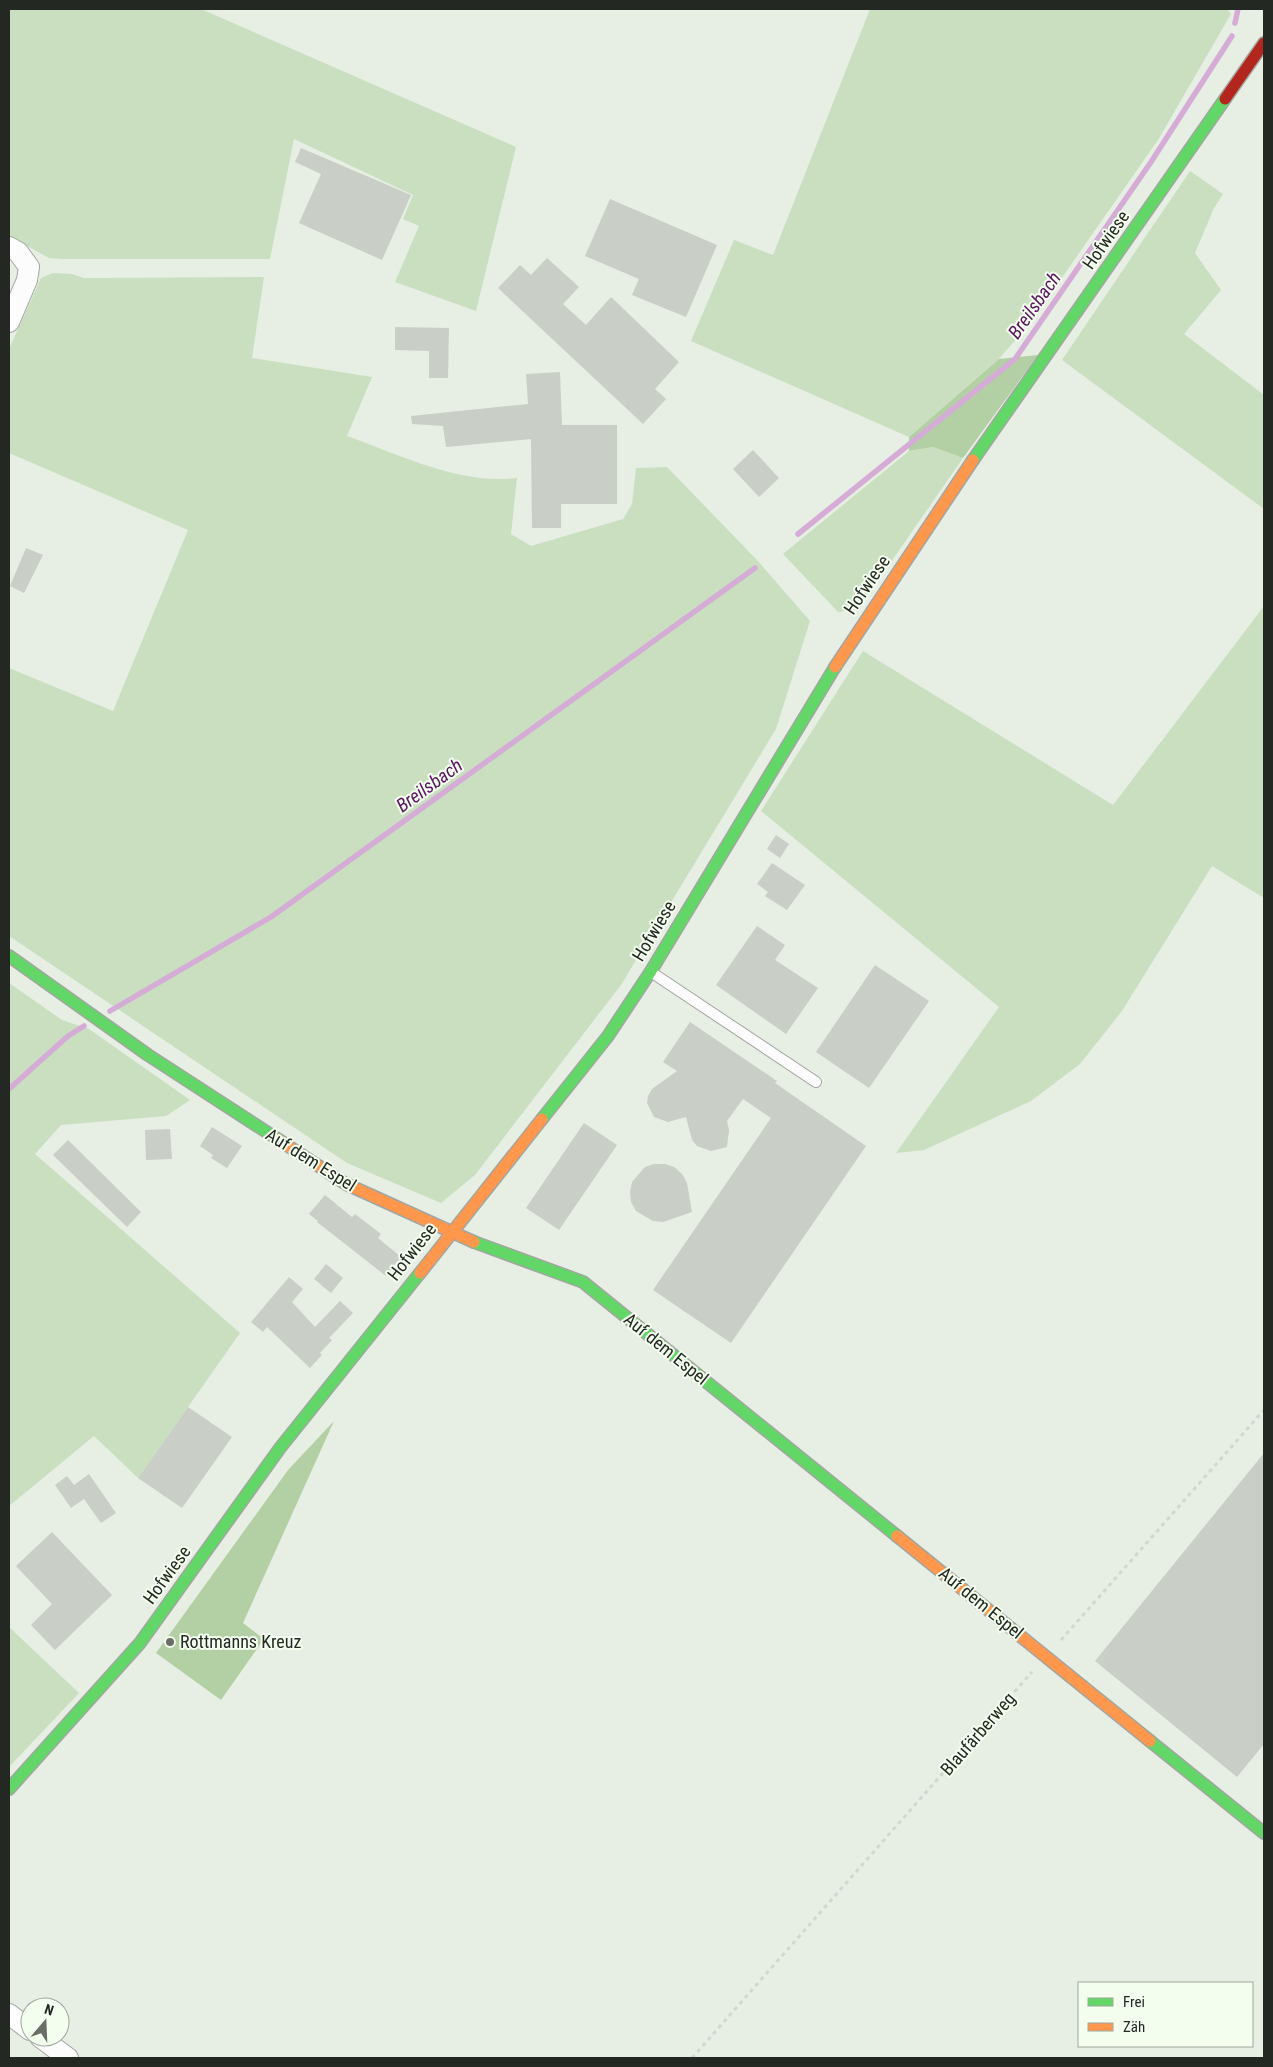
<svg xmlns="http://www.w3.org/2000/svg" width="1273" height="2067" viewBox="0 0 1273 2067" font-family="'Roboto Condensed',sans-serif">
  <rect width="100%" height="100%" fill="#e7eee4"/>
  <!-- green -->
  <g fill="#cadfc0">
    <path d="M9 9H201L516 147 476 311 395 282 419 226 403 219 413 195 294 139 270 259H62L49 258 9 236Z"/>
    <path d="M870 9H1227L1231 14 1158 140 1031 322 999 359 909 437 691 341 734 240 773 255Z"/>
    <path d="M1190 171 1223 194 1214 208 1195 253 1221 290 1184 334 1264 395V509L1062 360Z"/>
    <path d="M53 273 72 274 84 278 264 277 252 358 372 377 347 436C400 455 460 485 517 478L511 534 531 546 623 519 632 504 636 468 667 467 757 560 810 621 776 729 621 985 475 1175 441 1203 347 1163 9 936V668L113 711 188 530 9 453V349L41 278Z"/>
    <path d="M933 447 963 458 866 598 853 610 838 612 783 554 909 451Z"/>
    <path d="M1264 606V898L1212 866 1122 1011 1080 1064 1031 1101 924 1150 896 1153 999 1007 761 811 863 651 1113 805Z"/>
    <path d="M9 983 62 1020 89 1029 190 1100 166 1116 61 1125 35 1154 240 1333 138 1478 94 1436 9 1506Z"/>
    <path d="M9 1627 79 1693 9 1767Z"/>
  </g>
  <!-- forest -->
  <g fill="#b3d0a4">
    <path d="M1038 355 963 458 933 447 909 451V437L999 359Z"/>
    <path d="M334 1421 243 1623 264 1639 221 1700 156 1653 288 1470Z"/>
  </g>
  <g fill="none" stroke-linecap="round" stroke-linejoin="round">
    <!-- stream -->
    <g stroke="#d4acd6" stroke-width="5.5">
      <path d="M1235 23 1238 9"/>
      <path d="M798 534 1015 359 1151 162 1232 36"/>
      <path d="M110 1011 271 917 755 568"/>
      <path d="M9 1089 68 1036 84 1026"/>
    </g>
  </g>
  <!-- building -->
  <g fill="#c9cec6">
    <path d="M301 148 411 195 382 260 299 223 321 174 295 162Z"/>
    <path d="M610 199 717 245 686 317 632 295 639 279 585 256Z"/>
    <path d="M547 258 579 287 563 304 586 325 611 297 679 362 655 389 666 399 643 424 498 288 520 265 531 275Z"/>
    <path d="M395 327 449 328 448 378H429V351L395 350Z"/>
    <path d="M560 372 562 425H617V504H561V528H532L531 439 446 447 443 426 412 424 411 416 528 404 526 374Z"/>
    <path d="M753 450 779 478 759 497 733 469Z"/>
    <path d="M26 548 43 555 24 593 10 586Z"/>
    <path d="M776 835 789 844 780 858 767 849Z"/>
    <path d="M772 863 805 885 787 910 765 896 768 892 757 884Z"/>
    <path d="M757 926 785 945 775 960 818 988 786 1034 716 985Z"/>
    <path d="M875 965 929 1001 869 1088 816 1052Z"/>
    <path d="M690 1022 777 1081 775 1083 866 1146 731 1343 653 1290 771 1118 743 1099 727 1121 729 1130 727 1147 711 1151 697 1146 692 1140 686 1117 668 1122 654 1117 647 1103 648 1096 652 1089 677 1071 663 1062Z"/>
    <path d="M584 1123 617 1145 559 1230 526 1208Z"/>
    <path d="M212 1127 242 1146 227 1168 211 1158 213 1155 200 1146Z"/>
    <path d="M170 1129 172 1159 146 1160 145 1130Z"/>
    <path d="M68 1140 141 1212 127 1227 53 1155Z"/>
    <path d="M654 1164H665L674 1167 682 1174 687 1183 692 1212 663 1222 653 1221 636 1211 631 1202 630 1192 632 1182 645 1167Z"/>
    <path d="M325 1195 352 1217 355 1214 381 1234 378 1238 401 1257 386 1276 317 1222 318 1221 309 1214Z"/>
    <path d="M326 1264 343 1278 331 1293 314 1279Z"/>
    <path d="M289 1277 303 1289 292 1302 315 1327 340 1301 353 1313 329 1338 332 1340 320 1353 322 1355 310 1368 267 1327 263 1332 251 1322Z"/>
    <path d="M188 1407 232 1437 182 1508 138 1478Z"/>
    <path d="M1264 1453V1744L1237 1777 1095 1661Z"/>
    <path d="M89 1474 116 1513 101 1523 84 1499 71 1508 55 1485 67 1476 74 1485Z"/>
    <path d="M52 1532 112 1595 55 1650 31 1625 52 1604 16 1566Z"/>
  </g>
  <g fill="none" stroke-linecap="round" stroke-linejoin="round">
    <defs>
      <path id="lane" d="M651 972 816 1082"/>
      <g id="street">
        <path d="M9 247 18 252 29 267 27 280 9 322"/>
        <path d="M9 2014 30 2030"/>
        <path d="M40 2037 68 2058"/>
      </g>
      <g id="fast">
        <path d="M973 460 1225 99"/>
        <path d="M9 956 148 1055 279 1140"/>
        <path d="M542 1119 608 1036 651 971 835 667"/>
        <path d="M474 1242 583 1282 897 1536"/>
        <path d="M1150 1741 1264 1833"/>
        <path d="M9 1789 140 1643 280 1448 420 1273"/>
      </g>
      <g id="slow">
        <path d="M835 667 973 460"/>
        <path d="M279 1140 346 1184 474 1242"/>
        <path d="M420 1273 542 1119"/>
        <path d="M897 1536 1150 1741"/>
      </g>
      <path id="jam" d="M1225 99 1264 43"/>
    </defs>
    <!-- lane casing -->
    <use href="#lane" stroke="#a2a6a0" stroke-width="12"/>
    <!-- street casing -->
    <use href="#street" stroke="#a2a6a0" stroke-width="22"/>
    <!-- fast casing -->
    <use href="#fast" stroke="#a2a6a0" stroke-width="14"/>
    <!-- slow casing -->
    <use href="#slow" stroke="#a2a6a0" stroke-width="14"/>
    <!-- jam casing -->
    <use href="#jam" stroke="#a2a6a0" stroke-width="14"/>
    <!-- path -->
    <g stroke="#d4d6d4" stroke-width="3" stroke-dasharray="4 4" stroke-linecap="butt">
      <path d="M1061 1640 1264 1410"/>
      <path d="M692 2058 1032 1672"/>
    </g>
    <!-- lane -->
    <use href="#lane" stroke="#fbfcfb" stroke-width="10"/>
    <!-- street -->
    <use href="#street" stroke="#fbfcfb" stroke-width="20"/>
    <!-- fast -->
    <use href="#fast" stroke="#63d668" stroke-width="11"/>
    <!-- slow -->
    <use href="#slow" stroke="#ff974d" stroke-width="11"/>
    <!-- jam -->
    <use href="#jam" stroke="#b3261e" stroke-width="11"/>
  </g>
  <!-- markers -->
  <circle fill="#686d66" stroke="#f3feee" stroke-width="2" cx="170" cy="1642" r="5"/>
  <g text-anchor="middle" stroke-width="4" stroke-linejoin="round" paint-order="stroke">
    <!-- street labels -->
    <g font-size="18" fill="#242822" stroke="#f3feee">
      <text transform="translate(1106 240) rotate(-55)" y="6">Hofwiese</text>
      <text transform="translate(867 585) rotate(-56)" y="6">Hofwiese</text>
      <text transform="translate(654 931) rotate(-59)" y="6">Hofwiese</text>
      <text transform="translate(311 1160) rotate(32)" y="6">Auf dem Espel</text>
      <text transform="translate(412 1252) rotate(-52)" y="6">Hofwiese</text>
      <text transform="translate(666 1349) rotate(39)" y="6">Auf dem Espel</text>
      <text transform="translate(167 1575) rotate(-54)" y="6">Hofwiese</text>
      <text transform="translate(981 1603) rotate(39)" y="6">Auf dem Espel</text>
      <text transform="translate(978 1734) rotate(-49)" y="6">Blaufärberweg</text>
    </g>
    <!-- poi labels -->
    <g font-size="18" fill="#242822" stroke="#f3feee" text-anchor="start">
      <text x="180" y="1648">Rottmanns Kreuz</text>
    </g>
    <!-- water labels -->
    <g font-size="19" font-style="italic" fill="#5c1462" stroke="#f3feee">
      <text transform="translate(1034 305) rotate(-55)" y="7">Breilsbach</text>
      <text transform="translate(429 785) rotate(-36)" y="7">Breilsbach</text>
    </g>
  </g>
  <!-- border -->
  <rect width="1273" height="2067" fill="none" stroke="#242822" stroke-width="20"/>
  <!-- legend -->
  <rect x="1078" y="1982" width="175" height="65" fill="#f3feee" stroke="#a0a89c"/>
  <rect x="1088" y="1998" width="25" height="8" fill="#63d668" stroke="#a0a89c"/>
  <text x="1123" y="2007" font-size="15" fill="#242822">Frei</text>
  <rect x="1088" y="2023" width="25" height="8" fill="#ff974d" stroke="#a0a89c"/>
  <text x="1123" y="2032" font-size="15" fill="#242822">Zäh</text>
  <!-- north arrow -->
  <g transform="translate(45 2022) rotate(19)"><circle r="24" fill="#f3feee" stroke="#a0a89c"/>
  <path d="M0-4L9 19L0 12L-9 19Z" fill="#686d66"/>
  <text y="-8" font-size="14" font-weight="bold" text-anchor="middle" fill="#242822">N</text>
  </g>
</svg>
